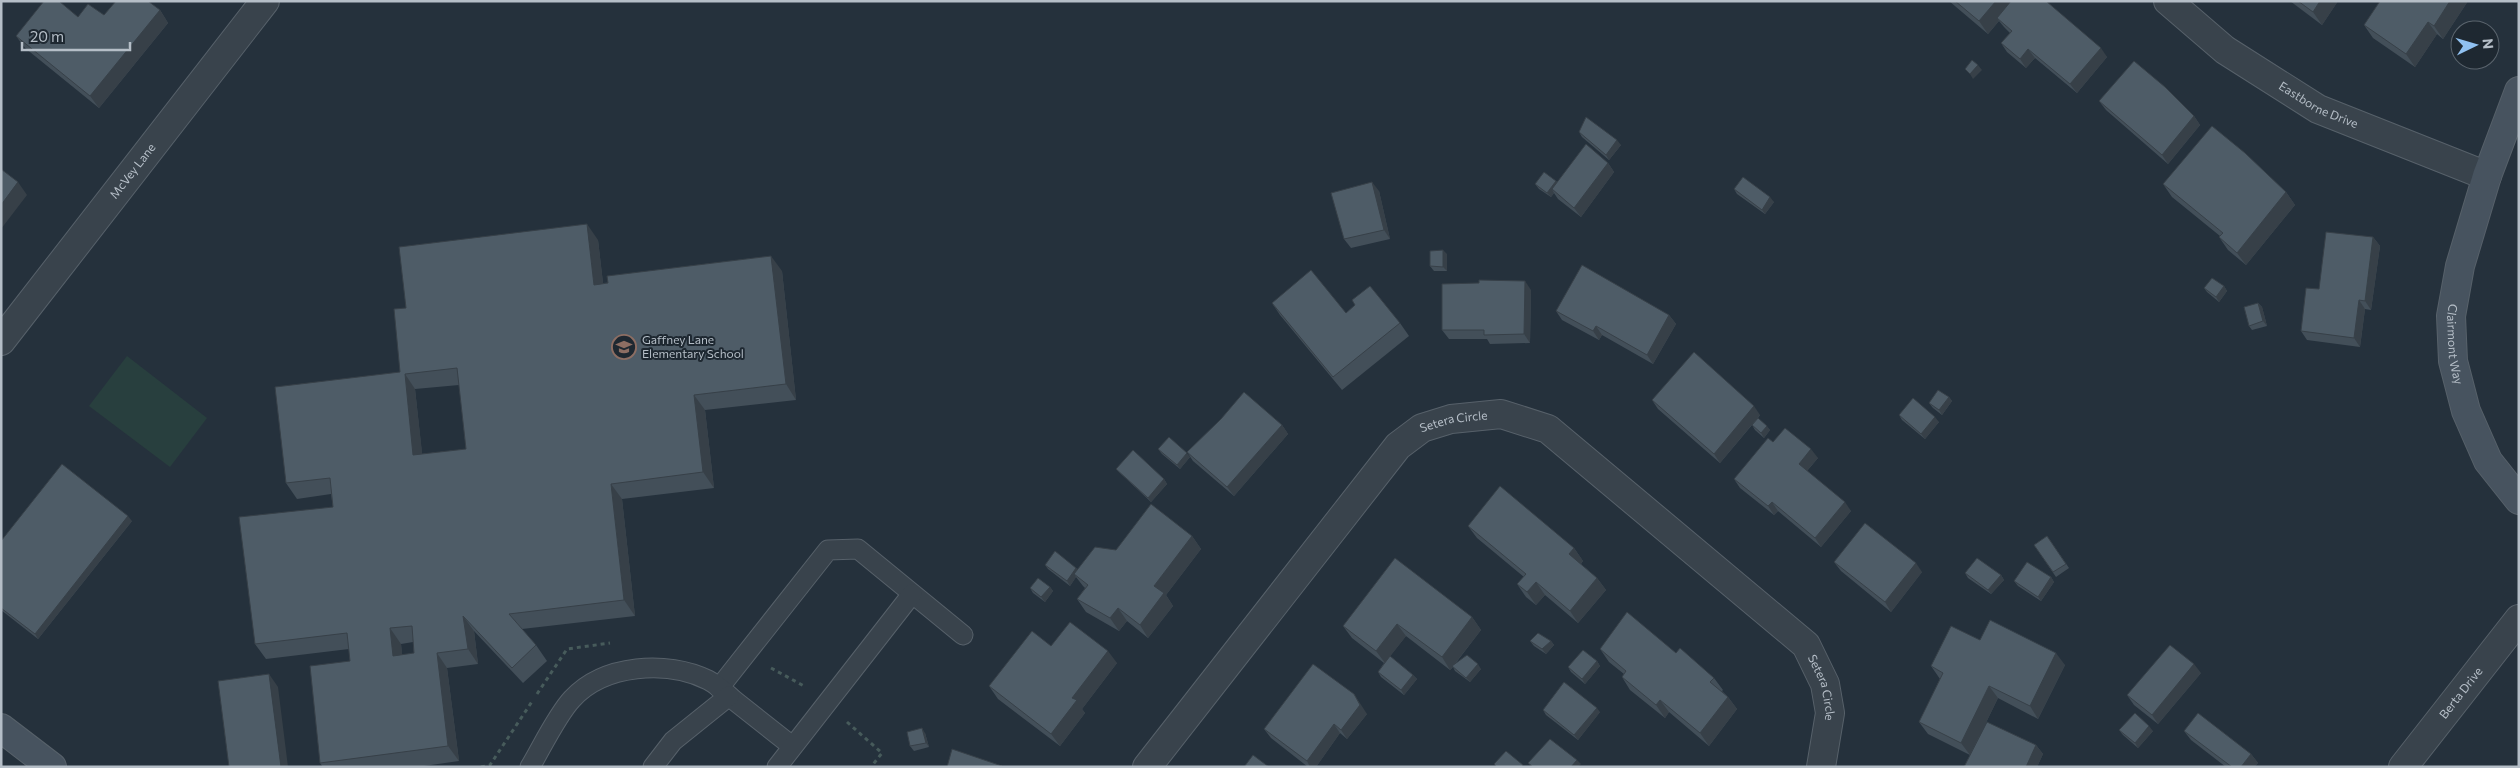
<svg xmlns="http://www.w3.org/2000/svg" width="2520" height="768" viewBox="0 0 2520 768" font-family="Commissioner,sans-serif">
  <rect width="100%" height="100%" fill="#25313c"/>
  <!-- green -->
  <path fill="#283f3e" d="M127 356 207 418 170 467 89 406Z"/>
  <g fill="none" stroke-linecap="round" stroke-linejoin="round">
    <defs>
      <g id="lane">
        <path d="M719 688 828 550 858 549 963 635"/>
        <path d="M530 767C542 747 557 715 572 699 604 664 667 660 708 680 718 685 727 694 735 701 754 716 773 731 792 746"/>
        <path d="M653 767 673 741 729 696"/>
        <path d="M777 767 912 594"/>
      </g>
      <g id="street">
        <path id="s1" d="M2168 1 2225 50 2318 109 2487 176"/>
        <path id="s2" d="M1 341 265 1"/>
        <path id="s3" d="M1147 767 1398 446 1422 428 1451 419 1501 414 1548 429 1806 645 1825 684 1830 713 1821 767"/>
        <path id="s4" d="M2403 767 2519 619"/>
      </g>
      <g id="secondary">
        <path id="s5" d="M2519 91 2487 176 2460 266 2451 316 2453 361 2466 411 2488 461 2519 500"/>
        <path d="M1 728 52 767"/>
      </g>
    </defs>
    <!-- lane casing -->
    <use href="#lane" stroke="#57616a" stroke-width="21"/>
    <!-- street casing -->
    <use href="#street" stroke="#57616a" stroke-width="30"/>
    <!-- secondary casing -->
    <use href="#secondary" stroke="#57616a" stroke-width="30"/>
    <!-- path -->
    <g stroke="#475b5b" stroke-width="3" stroke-dasharray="4 4" stroke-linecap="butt">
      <path d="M771 668 804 686"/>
      <path d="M537 694 567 649 610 643"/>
      <path d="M847 722 882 753 871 767"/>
      <path d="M481 767 490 765 533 700"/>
    </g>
    <!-- lane -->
    <use href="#lane" stroke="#39434c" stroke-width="19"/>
    <!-- street -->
    <use href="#street" stroke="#39434c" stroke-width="28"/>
    <!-- secondary -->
    <use href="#secondary" stroke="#47535f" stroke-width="28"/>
  </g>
  <!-- wall -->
  <g fill="#434f59" fill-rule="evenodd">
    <path d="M1949 1H2046L2107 57 2077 93 2035 58 2026 68 2007 52 2001 43 2010 33 2004 27 1999 21 1988 34Z"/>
    <path d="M2290 1H2338L2322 25Z"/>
    <path d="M2468 1 2443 39 2437 34 2415 67 2373 38 2364 25Z"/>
    <path d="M160 10 168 23 99 108 25 48 16 36 78 17Z"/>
    <path d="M2099 101 2194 116 2200 125 2168 164 2106 110Z"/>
    <path d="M1579 132 1621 145 1609 160 1582 137Z"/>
    <path d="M1608 163 1614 172 1581 217 1558 199 1554 193 1551 197 1539 189 1535 184 1556 181 1557 182Z"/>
    <path d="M2163 184 2286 192 2295 205 2246 265 2228 250 2219 237 2220 236 2172 197Z"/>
    <path d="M1734 189 1774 202 1765 214 1737 194Z"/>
    <path d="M1379 191 1390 239 1351 248 1344 239Z"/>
    <path d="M2373 237 2380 246 2371 310 2365 309 2360 347 2307 340 2301 331 2319 289Z"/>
    <path d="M598 240 603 283 782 271 796 400 705 410 714 488 622 499 635 616 522 629 536 645 547 661 523 683 474 631 478 664 447 668 459 761 417 767H323L320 763 350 661 349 649 266 659 255 644 333 507 331 494 297 499 286 483 400 372 406 308ZM459 385 466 449 422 454 415 389ZM413 642 414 653 402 655 401 644Z"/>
    <path d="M1447 254V271H1434L1430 266Z"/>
    <path d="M2224 286 2227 291 2219 302 2207 292 2204 288Z"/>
    <path d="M1531 290 1530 343 1490 344 1487 339H1449L1442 330Z"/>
    <path d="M1272 303 1346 313 1400 323 1409 336 1342 390 1280 315Z"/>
    <path d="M2258 303 2262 307 2267 326 2252 330 2249 326Z"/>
    <path d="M1556 311 1669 315 1676 324 1653 364 1602 335 1599 340 1562 320Z"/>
    <path d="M1949 397 1952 401 1942 415 1933 408 1929 403Z"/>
    <path d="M1652 400 1760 415 1758 418 1770 430 1764 438 1755 430 1752 425 1720 463 1658 409Z"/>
    <path d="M1899 415 1939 422 1925 439 1902 420Z"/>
    <path d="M1282 425 1288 434 1234 496 1193 461 1187 452Z"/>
    <path d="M1773 442 1818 458 1807 471 1851 511 1821 547 1778 511 1774 515 1740 488 1734 479Z"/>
    <path d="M1158 449 1190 457 1180 469 1162 454Z"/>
    <path d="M1116 469 1164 479 1167 484 1151 502 1120 473Z"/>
    <path d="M132 521 38 639 1 610V541Z"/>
    <path d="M1468 526 1574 548 1583 561 1581 564 1597 578 1606 590 1578 623 1545 595 1536 605 1526 597 1517 584 1524 577 1477 538Z"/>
    <path d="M1192 536 1201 549 1166 595 1173 606 1148 638 1127 621 1119 631 1086 612 1077 599 1085 588 1083 586 1076 577 1070 586 1048 569 1045 565 1076 568 1077 569 1116 550Z"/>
    <path d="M2047 536 2069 568 2056 577 2034 545Z"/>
    <path d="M1834 562 1922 572 1891 612 1841 571Z"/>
    <path d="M1965 573 2001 575 2004 580 1991 594 1968 578Z"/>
    <path d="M2051 577 2054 582 2041 601 2018 586 2014 581Z"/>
    <path d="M1050 587 1053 591 1045 602 1033 593 1030 588Z"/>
    <path d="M1472 617 1481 630 1455 664 1481 669 1470 682 1455 671 1453 667 1450 670 1406 636 1390 656 1413 675 1417 679 1404 695 1381 677 1378 672 1384 663 1352 638 1343 626Z"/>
    <path d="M1980 640 2065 665 2038 719 1998 698 1979 737 2036 745 2043 754 2037 767H1964L1970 755 1928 734 1919 722 1940 679 1931 666Z"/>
    <path d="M1530 641H1551L1554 645 1546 654 1534 646Z"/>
    <path d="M1051 646 1117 663 1082 709 1085 713 1060 746 998 699 989 686Z"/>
    <path d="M1600 649 1676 653 1714 678 1723 690 1722 691 1728 697 1737 709 1709 746 1669 712 1665 718 1630 690 1622 677 1624 674 1609 662Z"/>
    <path d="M1597 661 1600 666 1585 684 1571 672 1568 667Z"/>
    <path d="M2201 673 2158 724 2134 705 2127 695Z"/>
    <path d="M1543 710 1600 712 1578 740 1546 715Z"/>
    <path d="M1367 714 1347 739 1340 733 1316 767H1308L1271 738 1264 729Z"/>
    <path d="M2119 730 2153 731 2138 748 2123 735Z"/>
    <path d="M2184 731 2251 754 2258 763 2254 767H2226L2191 740Z"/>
    <path d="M925 733 929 747 914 751 910 746Z"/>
  </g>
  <!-- shaded-wall -->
  <g fill="#374048">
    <path d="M1996 1H2015L1997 18 1999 21 1988 34 1979 21Z"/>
    <path d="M2320 1H2338L2322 25 2313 12Z"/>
    <path d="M2450 1H2468L2443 39 2434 26Z"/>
    <path d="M160 10 168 23 99 108 90 96Z"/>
    <path d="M2428 22 2437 34 2415 67 2406 54Z"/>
    <path d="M2101 48 2107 57 2077 93 2070 84Z"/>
    <path d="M2028 49 2035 58 2026 68 2020 59Z"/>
    <path d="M1978 65 1982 70 1973 79 1970 74Z"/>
    <path d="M2194 116 2200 125 2168 164 2162 155Z"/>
    <path d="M1617 140 1621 145 1609 160 1606 155Z"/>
    <path d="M1608 163 1614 172 1581 217 1574 208Z"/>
    <path d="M1556 181 1559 185 1552 189 1554 193 1551 197 1547 193Z"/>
    <path d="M18 182 27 195 1 229V205Z"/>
    <path d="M1372 182 1379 191 1390 239 1384 230Z"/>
    <path d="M2286 192 2295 205 2246 265 2237 253Z"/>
    <path d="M1770 197 1774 202 1765 214 1762 210Z"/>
    <path d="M587 224 598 240 605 300 594 285Z"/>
    <path d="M2373 237 2380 246 2371 310 2365 301Z"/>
    <path d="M1443 250 1447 254V271L1443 267Z"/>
    <path d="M771 256 782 271 796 400 786 384Z"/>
    <path d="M1525 281 1531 290 1530 343 1524 334Z"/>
    <path d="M2224 286 2227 291 2219 302 2216 297Z"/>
    <path d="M2359 300 2365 309 2360 347 2354 338Z"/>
    <path d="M2258 303 2262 307 2267 326 2263 321Z"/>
    <path d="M1669 315 1676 324 1653 364 1647 355Z"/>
    <path d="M1596 326 1602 335 1599 340 1593 331Z"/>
    <path d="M405 374 415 389 424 470 413 455Z"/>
    <path d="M694 395 705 410 714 488 703 472Z"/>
    <path d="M1949 397 1952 401 1942 415 1939 410Z"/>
    <path d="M1754 406 1760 415 1720 463 1714 454Z"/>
    <path d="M1935 417 1939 422 1925 439 1921 434Z"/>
    <path d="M1282 425 1288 434 1234 496 1227 487Z"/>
    <path d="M1767 426 1770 430 1764 438 1761 433Z"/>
    <path d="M1811 449 1818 458 1805 473 1799 464Z"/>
    <path d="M1187 453 1190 457 1180 469 1177 465Z"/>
    <path d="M1164 479 1167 484 1151 502 1148 498Z"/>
    <path d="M611 484 622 499 635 616 624 600Z"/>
    <path d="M1772 502 1778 511 1774 515 1768 506Z"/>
    <path d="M1845 502 1851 511 1821 547 1815 538Z"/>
    <path d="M128 516 132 521 38 639 35 634Z"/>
    <path d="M1192 536 1201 549 1166 595 1173 606 1148 638 1140 625 1154 586Z"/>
    <path d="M1574 548 1583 561 1578 567 1569 554Z"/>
    <path d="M1916 563 1922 572 1891 612 1885 602Z"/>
    <path d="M1076 568 1080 572 1074 574 1076 577 1070 586 1067 581Z"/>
    <path d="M2001 575 2004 580 1991 594 1988 590Z"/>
    <path d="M2051 577 2054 582 2041 601 2038 597Z"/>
    <path d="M1597 578 1606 590 1578 623 1570 611Z"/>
    <path d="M1536 582 1545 595 1536 605 1527 592Z"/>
    <path d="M1050 587 1053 591 1045 602 1041 597Z"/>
    <path d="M1118 608 1127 621 1119 631 1110 618Z"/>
    <path d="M463 616 474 631 478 664 468 649Z"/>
    <path d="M1472 617 1481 630 1450 670 1442 657Z"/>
    <path d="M1397 624 1406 636 1385 663 1376 651Z"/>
    <path d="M390 628 401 644 404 671 393 656Z"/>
    <path d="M1551 641 1554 645 1546 654 1542 649Z"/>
    <path d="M1108 651 1117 663 1082 709 1085 713 1060 746 1051 734 1072 698Z"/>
    <path d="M437 653 447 668 459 761 448 746Z"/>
    <path d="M2056 653 2065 665 2038 719 2030 706Z"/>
    <path d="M1597 661 1600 666 1585 684 1582 679Z"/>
    <path d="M1478 664 1481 669 1470 682 1466 678Z"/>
    <path d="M2194 664 2201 673 2158 724 2152 715Z"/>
    <path d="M269 674 278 687 288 767H281Z"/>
    <path d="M1413 675 1417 679 1404 695 1401 690Z"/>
    <path d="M1989 686 1998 698 1970 755 1961 743Z"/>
    <path d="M1354 694 1367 714 1347 739 1341 730Z"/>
    <path d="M1728 697 1737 709 1709 746 1700 733Z"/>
    <path d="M1660 700 1669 712 1665 718 1656 705Z"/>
    <path d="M1597 708 1600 712 1578 740 1574 735Z"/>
    <path d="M1334 724 1340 733 1316 767H1310L1307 761Z"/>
    <path d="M2149 726 2153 731 2138 748 2135 743Z"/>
    <path d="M922 728 925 733 929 747 926 743Z"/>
    <path d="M2036 745 2043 754 2037 767H2026Z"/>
    <path d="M2251 754 2258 763 2254 767H2241Z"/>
    <path d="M1577 760 1581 764 1578 767H1571Z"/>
  </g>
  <!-- building -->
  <g fill="#4e5c67" stroke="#374048" fill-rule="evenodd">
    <path d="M44 1H59L78 17 88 4 104 15 116 1H148L160 10 90 96 16 36Z"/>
    <path d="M1955 1H1996L1979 21Z"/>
    <path d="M2011 1H2046L2101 48 2070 84 2028 49 2020 59 2001 43 2012 31 1997 18Z"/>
    <path d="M2298 1H2320L2313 12Z"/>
    <path d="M2380 1H2450L2434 26 2428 22 2406 54 2364 25Z"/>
    <path d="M1972 60 1978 65 1970 74 1965 69Z"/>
    <path d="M2134 61 2165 87 2194 116 2162 155 2099 101Z"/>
    <path d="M1586 117 1617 140 1606 155 1579 132Z"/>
    <path d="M2212 126 2245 153 2286 192 2237 253 2219 237 2223 233 2163 184Z"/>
    <path d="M1586 144 1608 163 1574 208 1552 189Z"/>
    <path d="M1 169 18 182 1 205Z"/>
    <path d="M1544 172 1556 181 1547 193 1535 184Z"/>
    <path d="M1743 177 1770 197 1762 210 1734 189Z"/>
    <path d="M1372 182 1384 230 1344 239 1331 193Z"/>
    <path d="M587 224 594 285 608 283 607 276 771 256 786 384 694 395 703 472 611 484 624 600 509 614 536 645 512 668 463 616 468 649 437 653 448 746 320 763 310 666 350 661 347 633 255 644 239 517 333 507 330 478 286 483 275 387 400 372 394 309 406 308 399 247ZM457 368 466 449 413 455 405 374ZM412 626 414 653 393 656 390 628Z"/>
    <path d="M2326 232 2373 237 2365 301 2359 300 2354 338 2301 331 2306 288 2319 289Z"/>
    <path d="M1443 250V267L1430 266V251Z"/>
    <path d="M1582 265 1669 315 1647 355 1596 326 1593 331 1556 311Z"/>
    <path d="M1311 270 1346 313 1355 305 1352 300 1370 286 1400 323 1333 377 1272 303Z"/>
    <path d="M2212 278 2224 286 2216 297 2204 288Z"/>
    <path d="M1479 280 1525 281 1524 334 1484 335V330H1442V284L1479 283Z"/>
    <path d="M2258 303 2263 321 2249 326 2244 307Z"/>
    <path d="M1694 352 1754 406 1714 454 1652 400Z"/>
    <path d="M1938 390 1949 397 1939 410 1929 403Z"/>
    <path d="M1244 392 1282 425 1227 487 1187 452 1221 419Z"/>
    <path d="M1913 398 1935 417 1921 434 1899 415Z"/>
    <path d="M1758 418 1767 426 1761 433 1752 425Z"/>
    <path d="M1785 428 1811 449 1799 464 1845 502 1815 538 1772 502 1768 506 1734 479 1768 438 1773 442Z"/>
    <path d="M1169 437 1187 453 1177 465 1158 449Z"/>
    <path d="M1133 450 1164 479 1148 498 1116 469Z"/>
    <path d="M62 464 128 516 35 634 1 608V541Z"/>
    <path d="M1500 486 1574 548 1569 554 1597 578 1570 611 1536 582 1527 592 1517 584 1526 574 1468 526Z"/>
    <path d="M1151 504 1192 536 1154 586 1164 593 1140 625 1118 608 1110 618 1077 599 1088 585 1074 574 1095 547 1116 550Z"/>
    <path d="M1865 523 1916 563 1885 602 1834 562Z"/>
    <path d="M2047 536 2066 564 2053 572 2034 545Z"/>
    <path d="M1055 551 1076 568 1067 581 1045 565Z"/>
    <path d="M1395 558 1472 617 1442 657 1397 624 1376 651 1343 626Z"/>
    <path d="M1977 558 2001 575 1988 590 1965 573Z"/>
    <path d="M2027 562 2051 577 2038 597 2014 581Z"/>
    <path d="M1038 578 1050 587 1041 597 1030 588Z"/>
    <path d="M1627 612 1676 653 1680 648 1714 678 1710 682 1728 697 1700 733 1660 700 1656 705 1622 677 1626 671 1600 649Z"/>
    <path d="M1990 620 2056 653 2030 706 1989 686 1961 743 1919 722 1943 673 1931 666 1951 626 1980 640Z"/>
    <path d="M1070 622 1108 651 1072 698 1077 700 1051 734 989 686 1032 631 1051 646Z"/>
    <path d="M1538 633 1551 641 1542 649 1530 641Z"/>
    <path d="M2170 645 2194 664 2152 715 2127 695Z"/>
    <path d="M1583 650 1597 661 1582 679 1568 667Z"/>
    <path d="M1467 655 1478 664 1466 678 1452 666Z"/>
    <path d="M1390 656 1413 675 1401 690 1378 672Z"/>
    <path d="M1313 664 1354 694 1360 705 1341 730 1334 724 1307 761 1264 729Z"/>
    <path d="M269 674 281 767H229L218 681Z"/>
    <path d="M1564 682 1597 708 1574 735 1543 710Z"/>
    <path d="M2135 713 2149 726 2135 743 2119 730Z"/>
    <path d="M2198 713 2251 754 2241 767H2232L2184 731Z"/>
    <path d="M1987 722 2036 745 2026 767H1964Z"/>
    <path d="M922 728 926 743 910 746 907 732Z"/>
    <path d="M1550 739 1577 760 1571 767H1533L1528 763Z"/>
    <path d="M952 749 1002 766V767H947Z"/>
    <path d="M1506 751 1523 765 1521 767H1497L1494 764Z"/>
    <path d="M1253 755 1269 767H1244Z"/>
  </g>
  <!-- icons -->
  <defs>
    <symbol id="school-ring" viewBox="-11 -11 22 22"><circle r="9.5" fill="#1e2831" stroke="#8d6e63" stroke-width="1.5"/><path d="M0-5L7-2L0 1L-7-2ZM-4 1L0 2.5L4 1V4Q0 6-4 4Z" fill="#8d6e63"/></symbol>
  </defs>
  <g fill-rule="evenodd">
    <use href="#school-ring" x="610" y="333" width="28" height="28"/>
  </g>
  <g text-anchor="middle" stroke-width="4" stroke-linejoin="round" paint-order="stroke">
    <!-- street labels -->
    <g font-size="12" fill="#b5bec7" stroke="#1e2831">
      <text dy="4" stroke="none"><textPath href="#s1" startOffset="184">Eastborne Drive</textPath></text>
      <text dy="4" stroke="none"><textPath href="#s2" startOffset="215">McVey Lane</textPath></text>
      <text dy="4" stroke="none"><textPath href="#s5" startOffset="264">Clairmont Way</textPath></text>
      <text dy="4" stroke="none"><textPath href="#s3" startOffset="470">Setera Circle</textPath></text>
      <text dy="4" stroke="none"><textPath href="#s3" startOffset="950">Setera Circle</textPath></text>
      <text dy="4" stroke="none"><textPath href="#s4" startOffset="94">Berta Drive</textPath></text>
    </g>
    <!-- poi labels -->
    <g font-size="12" fill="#b5bec7" stroke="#1e2831" text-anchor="start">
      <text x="642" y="344">Gaffney Lane<tspan x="642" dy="14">Elementary School</tspan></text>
    </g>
  </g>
  <!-- border -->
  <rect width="2520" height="768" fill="none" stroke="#b5bec7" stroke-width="5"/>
  <!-- north arrow -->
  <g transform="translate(2475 45) rotate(85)"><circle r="24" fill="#1e2831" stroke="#5a646d"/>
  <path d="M0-4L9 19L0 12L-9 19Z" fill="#90c1f1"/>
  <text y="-8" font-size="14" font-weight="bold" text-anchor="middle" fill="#b5bec7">N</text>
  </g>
  <!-- scale -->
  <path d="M22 42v8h108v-8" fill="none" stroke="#b5bec7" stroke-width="2.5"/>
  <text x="30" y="42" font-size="15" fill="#b5bec7" stroke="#1e2831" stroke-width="4" paint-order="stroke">20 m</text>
</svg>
